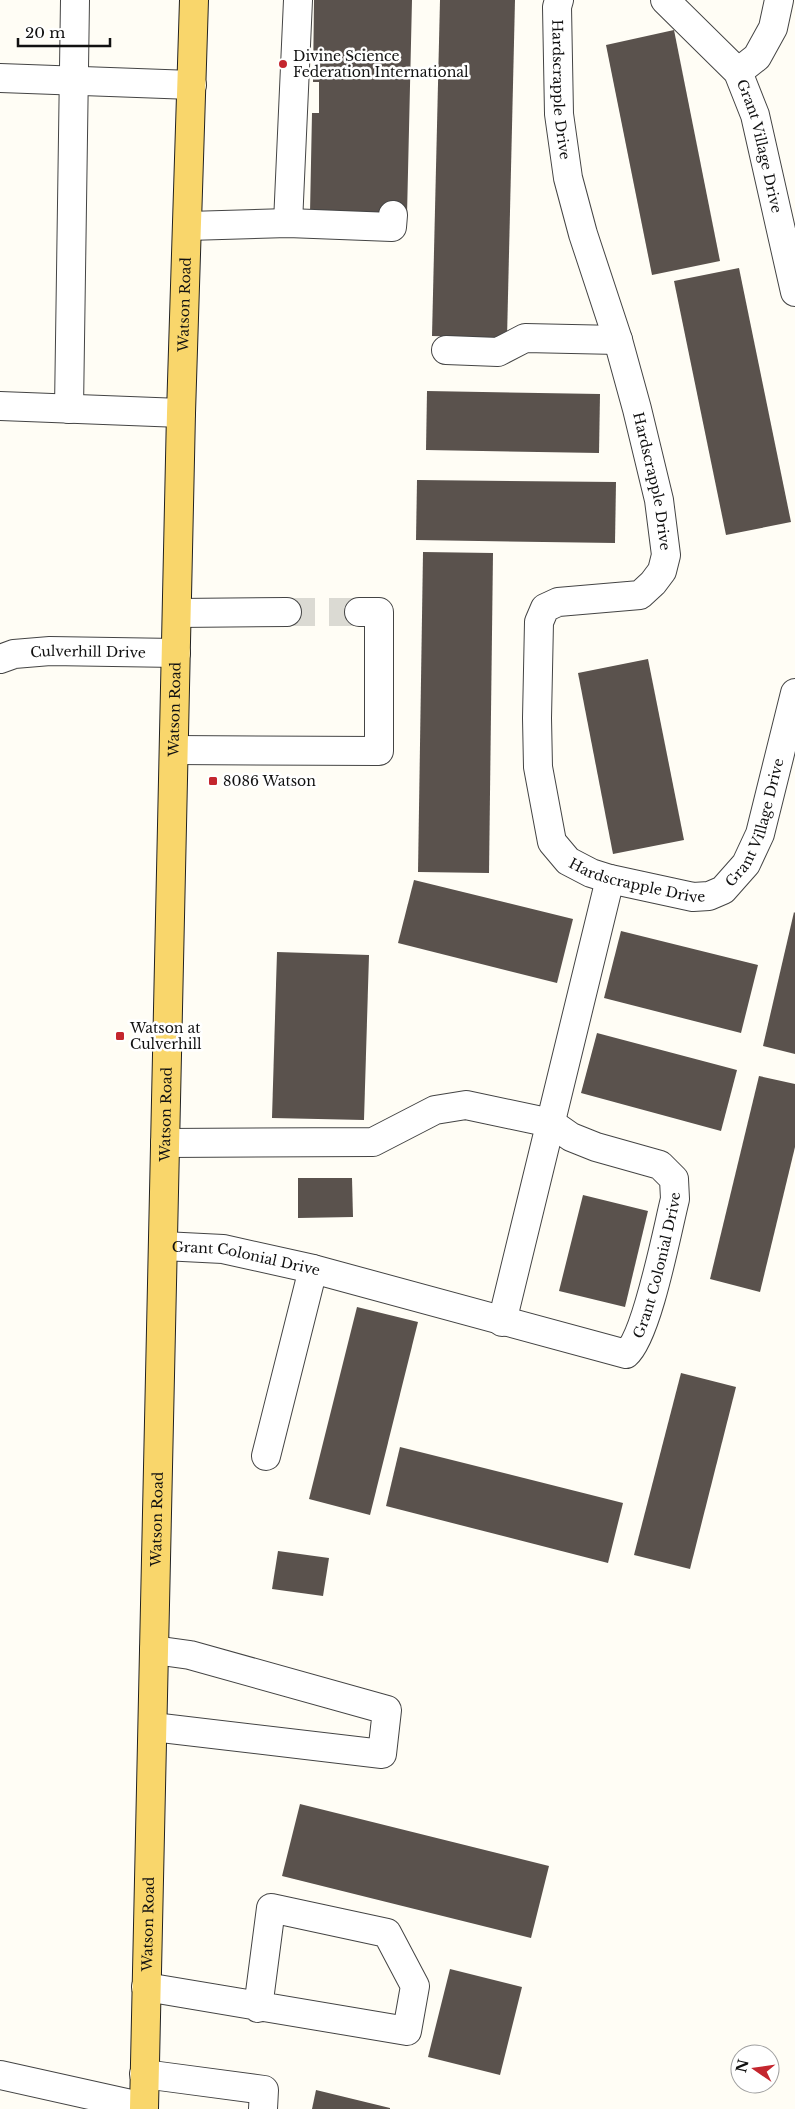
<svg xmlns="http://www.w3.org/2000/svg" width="795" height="2109" viewBox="0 0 795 2109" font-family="'Libre Baskerville',serif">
  <rect width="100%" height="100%" fill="#fffdf5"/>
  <!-- building -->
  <g fill="#5a524d">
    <path d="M314 0H412L407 215 310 213 312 113H319V82H313Z"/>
    <path d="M440 0H515L507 338 432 336Z"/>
    <path d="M674 30 720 261 652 275 606 45Z"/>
    <path d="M739 268 791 522 726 535 674 281Z"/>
    <path d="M427 391 600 394 599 453 426 450Z"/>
    <path d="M417 480 616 482 615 543 416 540Z"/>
    <path d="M423 552 493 553 489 873 418 872Z"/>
    <path d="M648 659 684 840 613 854 578 673Z"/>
    <path d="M414 880 573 919 557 983 398 943Z"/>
    <path d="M794 912 795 913V1054L763 1046Z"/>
    <path d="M621 931 758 965 741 1033 604 998Z"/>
    <path d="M277 952 369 955 364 1120 272 1118Z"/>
    <path d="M597 1033 737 1070 721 1131 581 1093Z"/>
    <path d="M759 1076 795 1084V1147L760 1292 710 1279Z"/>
    <path d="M298 1178H352L353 1217 298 1218Z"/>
    <path d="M583 1195 648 1211 625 1307 559 1291Z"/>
    <path d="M357 1307 418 1322 370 1515 309 1499Z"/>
    <path d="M681 1373 736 1387 690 1569 634 1555Z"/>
    <path d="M400 1447 623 1503 608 1563 386 1506Z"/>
    <path d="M278 1551 329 1558 323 1596 272 1589Z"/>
    <path d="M300 1804 549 1866 531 1938 282 1876Z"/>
    <path d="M450 1969 522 1987 500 2075 428 2057Z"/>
    <path d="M316 2090 390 2108V2109H312Z"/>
  </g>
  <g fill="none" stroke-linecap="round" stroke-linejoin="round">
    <!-- minor-tunnel -->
    <path stroke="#dbdad3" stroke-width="28" stroke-dasharray="28 14" stroke-linecap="butt" d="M287 612H359"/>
    <defs>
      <g id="minor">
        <path id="s1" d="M559 0 557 7 559 114 568 178 583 234 618 340 637 409 659 500 666 555 662 571 653 583 640 595 558 602 545 608 539 622 537 718 538 767 552 842 568 861 591 873 610 879 693 897 709 896 723 890 746 864 760 834 795 693"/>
        <path id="s2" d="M665 0 738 72 755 115 795 292"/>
        <path d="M738 72 757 57 773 28 779 0"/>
        <path d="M0 78 192 85"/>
        <path d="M288 223 298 0"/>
        <path d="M188 226 288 223 392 227 393 215"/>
        <path d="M446 350 498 352 525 338 618 340"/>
        <path d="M0 406 181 413"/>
        <path d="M69 409 75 0"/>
        <path d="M177 613 287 612"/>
        <path id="s3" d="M0 659 14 654 50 651 176 653"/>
        <path d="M174 750 379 751V612H359"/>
        <path id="s4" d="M163 1246 223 1249 313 1269 626 1354C647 1337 667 1231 675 1199L674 1179 660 1165 596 1147 571 1137 551 1123 466 1105 435 1110 373 1142 165 1143"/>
        <path d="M502 1322 610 879"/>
        <path d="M266 1456 313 1269"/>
        <path d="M153 1727 382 1754 387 1710 190 1655 154 1650"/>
        <path d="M146 1987 407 2031 415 1986 387 1933 271 1908 258 2008"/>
        <path d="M144 2074 264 2090 263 2109"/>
        <path d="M0 2075 144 2107"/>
      </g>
      <g id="major">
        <path id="s5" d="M144 2109 181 413 194 0"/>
      </g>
    </defs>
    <!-- minor casing -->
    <use href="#minor" stroke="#444" stroke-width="30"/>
    <!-- major casing -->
    <use href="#major" stroke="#222" stroke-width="30"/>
    <!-- minor -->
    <use href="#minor" stroke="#fff" stroke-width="28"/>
    <!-- major -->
    <use href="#major" stroke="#f9d66b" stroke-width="28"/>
  </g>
  <!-- markers -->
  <g fill="#c4262e" stroke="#fff" stroke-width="2">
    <circle cx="283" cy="64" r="5"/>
    <rect x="208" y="776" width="10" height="10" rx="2.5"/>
    <rect x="115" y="1031" width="10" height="10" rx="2.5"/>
  </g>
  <g text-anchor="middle" stroke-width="5" stroke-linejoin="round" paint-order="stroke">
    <!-- poi labels -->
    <g font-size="14" fill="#111" stroke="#fff" text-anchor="start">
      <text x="293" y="61">Divine Science<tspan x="293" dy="16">Federation International</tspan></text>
      <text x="223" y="786">8086 Watson</text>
      <text x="130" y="1033">Watson at<tspan x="130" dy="16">Culverhill</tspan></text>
    </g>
    <!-- street labels -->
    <g font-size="14" fill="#111" stroke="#fff">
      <text dy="5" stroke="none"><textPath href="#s1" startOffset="90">Hardscrapple Drive</textPath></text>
      <text dy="5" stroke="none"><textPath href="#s2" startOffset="180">Grant Village Drive</textPath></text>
      <text dy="5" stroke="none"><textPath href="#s5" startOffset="1805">Watson Road</textPath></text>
      <text dy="5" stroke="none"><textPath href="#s1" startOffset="494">Hardscrapple Drive</textPath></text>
      <text dy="5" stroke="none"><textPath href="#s3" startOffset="89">Culverhill Drive</textPath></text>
      <text dy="5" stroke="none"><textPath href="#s5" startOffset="1400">Watson Road</textPath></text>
      <text dy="5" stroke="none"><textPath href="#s1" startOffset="1215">Grant Village Drive</textPath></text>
      <text dy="5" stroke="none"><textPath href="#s1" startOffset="1049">Hardscrapple Drive</textPath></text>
      <text dy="5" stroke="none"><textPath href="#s5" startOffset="995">Watson Road</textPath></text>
      <text dy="5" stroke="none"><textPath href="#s4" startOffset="84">Grant Colonial Drive</textPath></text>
      <text dy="5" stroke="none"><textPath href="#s4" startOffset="572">Grant Colonial Drive</textPath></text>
      <text dy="5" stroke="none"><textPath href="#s5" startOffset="590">Watson Road</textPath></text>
      <text dy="5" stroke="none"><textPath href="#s5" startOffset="185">Watson Road</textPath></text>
    </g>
  </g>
  <!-- north arrow -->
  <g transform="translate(755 2069) rotate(283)"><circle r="24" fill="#ffffff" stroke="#a0a0a0"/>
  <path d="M0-4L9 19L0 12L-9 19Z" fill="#c4262e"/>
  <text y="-8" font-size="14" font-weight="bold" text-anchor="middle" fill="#111111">N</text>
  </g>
  <!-- scale -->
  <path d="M18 38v8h92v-8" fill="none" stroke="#111111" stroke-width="2.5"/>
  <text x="25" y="38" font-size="15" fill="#111111" stroke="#ffffff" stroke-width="4" paint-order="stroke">20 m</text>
</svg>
